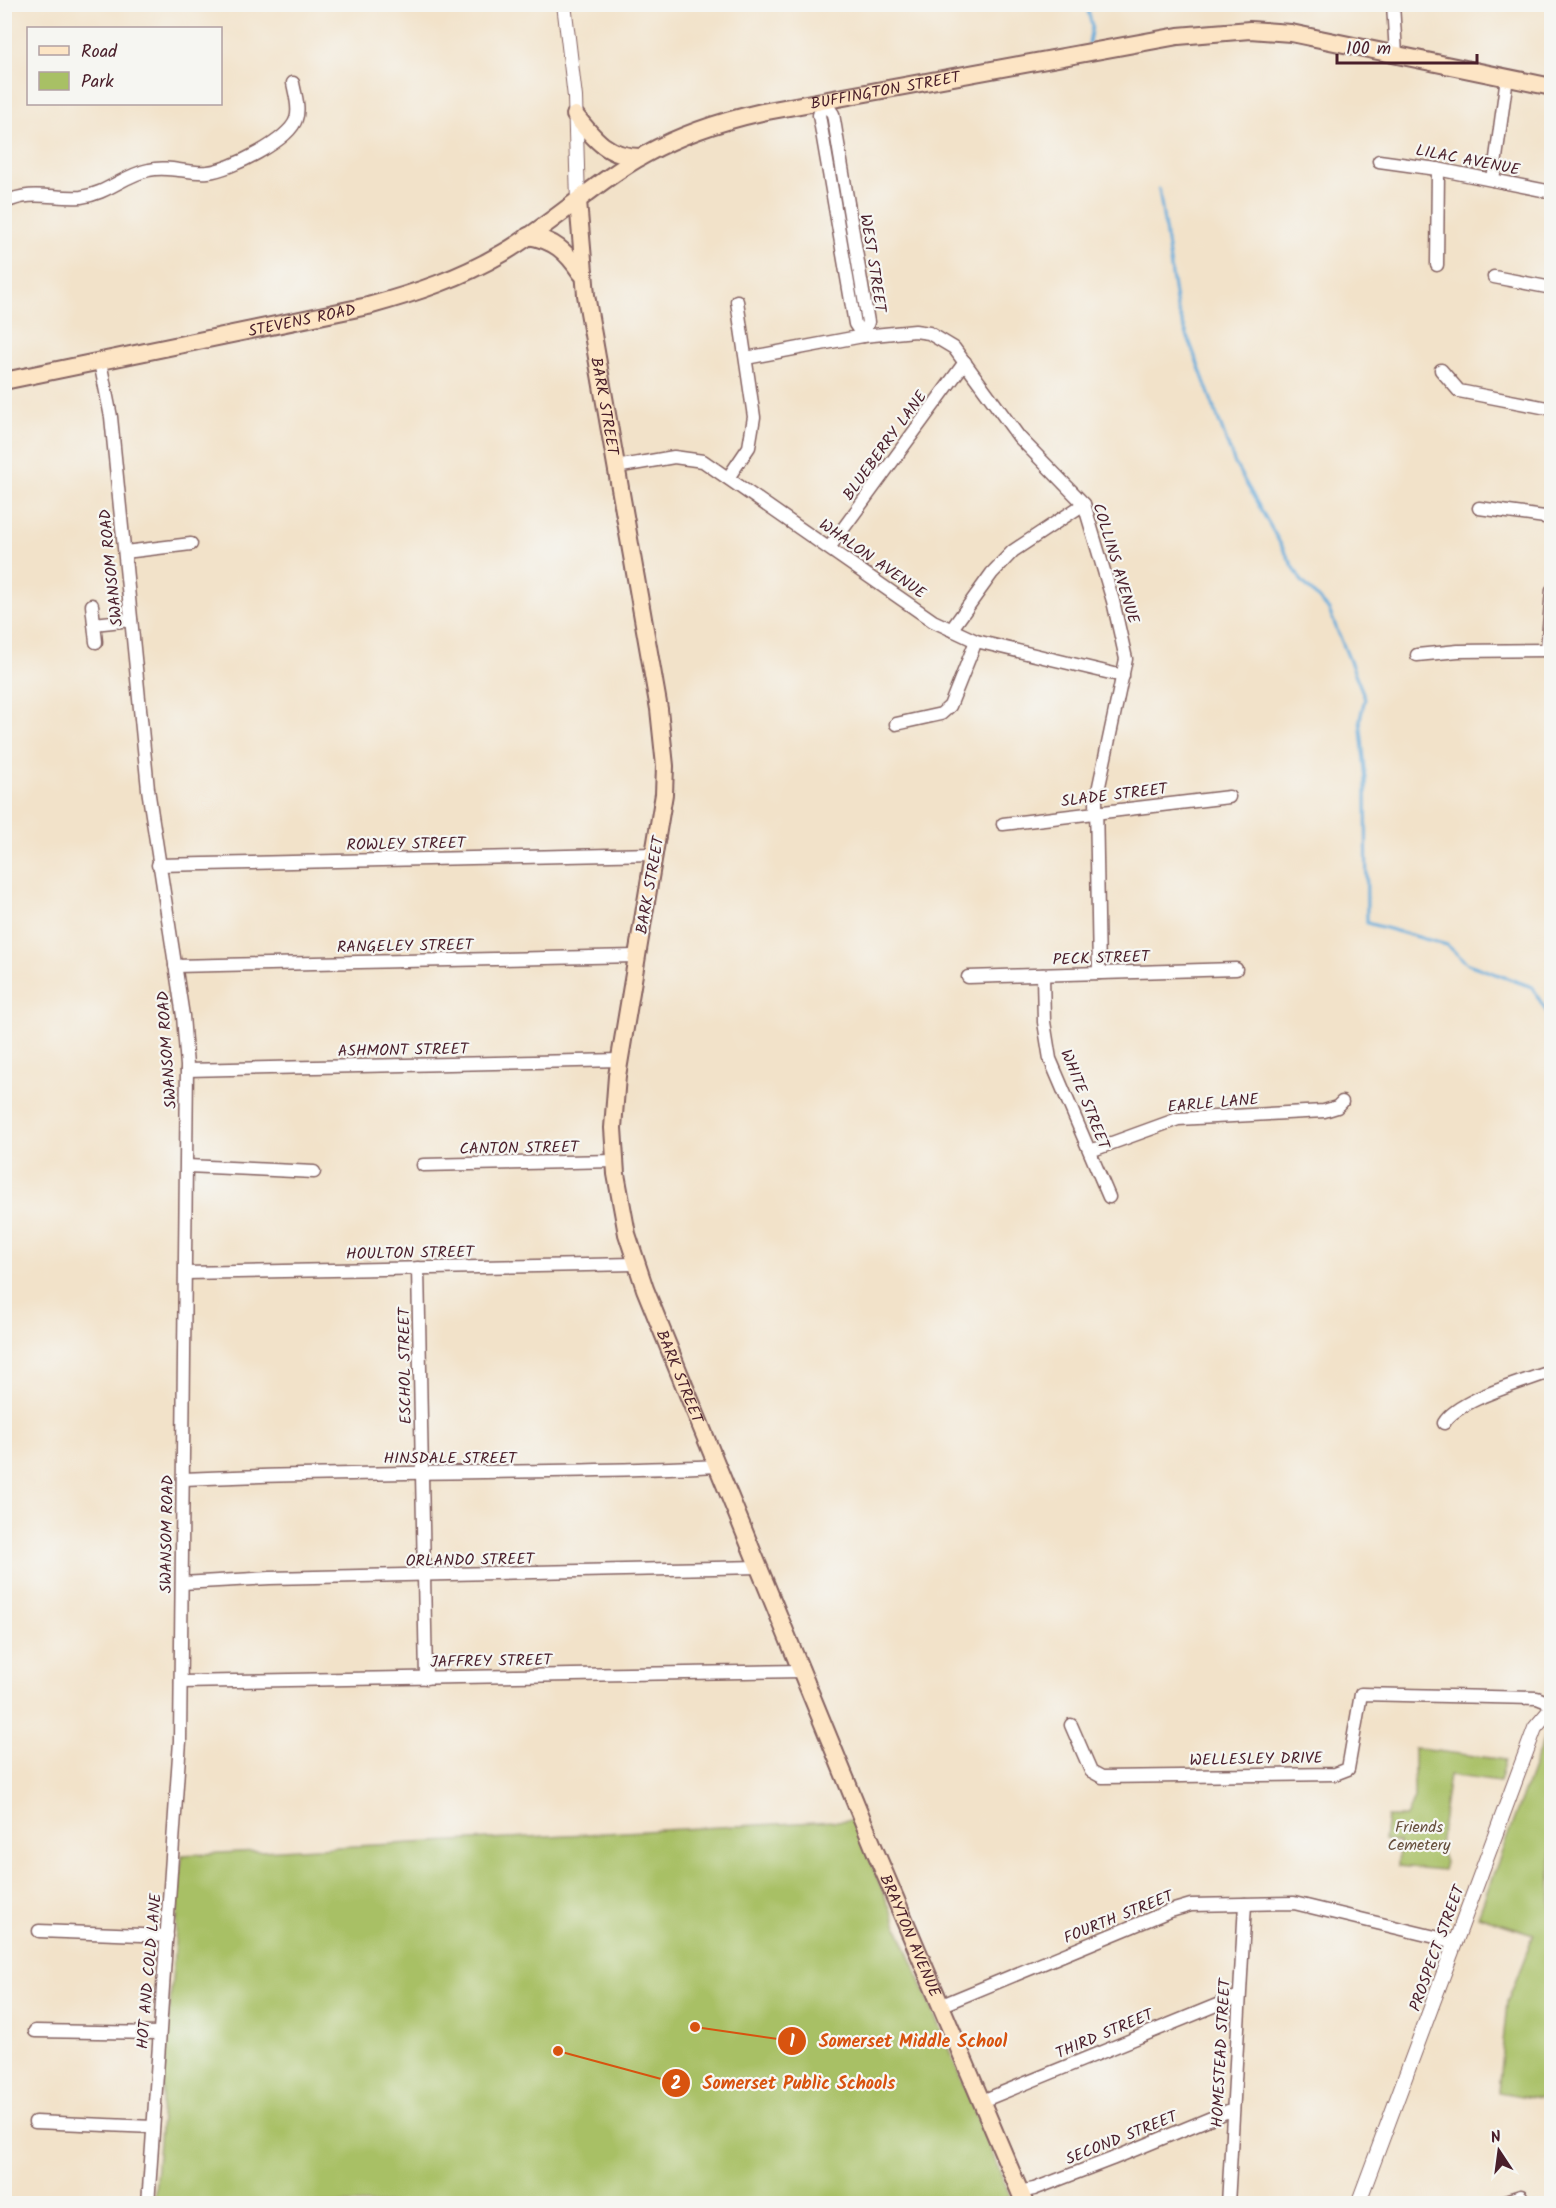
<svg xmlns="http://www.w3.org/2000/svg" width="1556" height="2208" viewBox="0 0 1556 2208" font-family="Kalam,sans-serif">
  <rect width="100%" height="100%" fill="#f6f6f2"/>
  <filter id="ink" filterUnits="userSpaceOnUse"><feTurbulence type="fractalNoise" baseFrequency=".0167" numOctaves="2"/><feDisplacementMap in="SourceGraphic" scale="12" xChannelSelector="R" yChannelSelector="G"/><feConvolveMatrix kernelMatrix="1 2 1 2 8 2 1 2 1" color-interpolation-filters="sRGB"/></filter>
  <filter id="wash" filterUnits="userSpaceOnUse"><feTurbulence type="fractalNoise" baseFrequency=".008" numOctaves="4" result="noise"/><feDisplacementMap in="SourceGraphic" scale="24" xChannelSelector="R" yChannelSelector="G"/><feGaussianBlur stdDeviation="1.35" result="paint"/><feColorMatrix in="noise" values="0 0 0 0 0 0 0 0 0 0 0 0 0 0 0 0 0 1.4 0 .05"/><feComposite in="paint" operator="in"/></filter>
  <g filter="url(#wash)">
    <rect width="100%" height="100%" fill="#f2e2c9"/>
    <!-- green -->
    <g fill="#a8c065" stroke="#797048" stroke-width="1.5">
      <path d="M1551 1719V2101L1498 2092 1507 2003 1534 1934 1478 1916Z"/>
      <path d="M1414 1748 1505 1760 1499 1782 1449 1775 1439 1846 1445 1862 1443 1870 1398 1866 1399 1842 1384 1840 1387 1817H1406L1414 1797Z"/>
      <path d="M853 1820 1013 2203 154 2204 182 1855Z"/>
    </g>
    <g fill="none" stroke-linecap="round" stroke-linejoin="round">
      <!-- stream -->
      <g stroke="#63aada" stroke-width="3">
        <path d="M1086 4 1092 26 1089 43"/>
        <path d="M1159 189 1177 308 1235 464 1301 580 1329 610 1365 698 1360 719 1366 780 1367 923 1447 945 1468 964 1532 987 1552 1021"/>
      </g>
    </g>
  </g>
  <g filter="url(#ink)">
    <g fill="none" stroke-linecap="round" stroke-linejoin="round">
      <defs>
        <g id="minor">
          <path d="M1393 4 1396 54"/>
          <path d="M824 101 819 115 855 324 863 336"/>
          <path d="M824 101 833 114 868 322 863 336"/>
          <path d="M1379 161 1437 169 1552 192"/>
          <path d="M1493 180 1507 77"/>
          <path d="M4 203C30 189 54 199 81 197 107 194 124 175 149 170 169 165 188 174 208 172 230 170 290 140 296 119 300 108 295 94 293 83"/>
          <path d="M1437 265 1438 169"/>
          <path d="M1494 277 1552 288"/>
          <path d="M746 358 863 336 915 331 929 333 954 348 1019 437 1084 504 1113 601 1126 659 1096 800 1099 973"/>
          <path d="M100 362 111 417 148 789 183 1016 187 1066 180 1741 148 2204"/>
          <path d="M1441 370 1459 391 1552 409"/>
          <path d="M616 467 674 457 703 461 933 621 976 641 1123 676"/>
          <path d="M728 478 749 447 754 417 737 301"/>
          <path d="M1479 508 1552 518"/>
          <path d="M829 548 965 362"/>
          <path d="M125 552 191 544"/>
          <path d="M92 605 96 642"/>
          <path d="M94 624 131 620"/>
          <path d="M951 630 992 573 1013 551 1084 504"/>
          <path d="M1547 650 1552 590"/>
          <path d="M1417 655 1458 651 1552 650"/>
          <path d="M896 724 941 714 950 706 976 641"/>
          <path d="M1003 824 1229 797"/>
          <path d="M158 865 654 854"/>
          <path d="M175 966 636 956"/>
          <path d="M1043 975 1044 1022 1050 1059 1109 1197"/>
          <path d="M968 977 1236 969"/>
          <path d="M187 1070 620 1060"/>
          <path d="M1090 1151 1178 1119 1324 1111 1337 1107 1342 1102"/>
          <path d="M423 1165 615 1161"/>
          <path d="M187 1166 314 1172"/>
          <path d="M418 1268 426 1678"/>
          <path d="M186 1273 635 1264"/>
          <path d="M1444 1423C1458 1399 1524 1382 1552 1371"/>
          <path d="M184 1479C361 1470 540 1475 717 1466"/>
          <path d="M182 1583 270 1578 759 1567"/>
          <path d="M181 1682 802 1671"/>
          <path d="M1071 1725 1091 1771 1102 1777 1335 1774 1348 1769 1361 1694 1537 1698 1552 1704"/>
          <path d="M39 1931 167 1936"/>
          <path d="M942 2005 1167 1912 1191 1905 1294 1903 1456 1942"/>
          <path d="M35 2031 159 2033"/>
          <path d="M982 2101 1239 1996"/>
          <path d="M35 2122 153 2127"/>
          <path d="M1019 2192 1034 2189 1112 2159 1233 2109"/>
          <path d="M1228 2204 1245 1904"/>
          <path d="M1496 2204 1521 2196"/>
        </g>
        <g id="tertiary">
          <path d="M564 4 575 97 578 201"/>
          <path d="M1358 2204 1535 1728 1552 1708"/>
        </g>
        <g id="secondary">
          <path d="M575 115C594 139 608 157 640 157"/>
          <path id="s1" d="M578 201 586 295 659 709 665 766 664 794 617 1076 613 1128 616 1174 627 1234 645 1289 684 1385 876 1853 1025 2204"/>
          <path d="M528 236C554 240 566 251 581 273"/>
          <path id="s2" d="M4 381 368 306C416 293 460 278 503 253 553 224 596 181 646 154 682 134 722 121 762 112L1178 36 1250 30 1291 33 1552 87"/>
        </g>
      </defs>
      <!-- minor casing -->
      <use href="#minor" stroke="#856362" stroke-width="15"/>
      <!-- tertiary casing -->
      <use href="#tertiary" stroke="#856362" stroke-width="16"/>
      <!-- secondary casing -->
      <use href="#secondary" stroke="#856362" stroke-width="20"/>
      <!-- minor -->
      <use href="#minor" stroke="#fff" stroke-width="12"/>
      <!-- tertiary -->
      <use href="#tertiary" stroke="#fff" stroke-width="14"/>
      <!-- secondary -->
      <use href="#secondary" stroke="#fde5c5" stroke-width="16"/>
    </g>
  </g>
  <g text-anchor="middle" stroke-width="4.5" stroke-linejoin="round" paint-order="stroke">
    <!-- street labels -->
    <g font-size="16" fill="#4a1f2b" stroke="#f6f6f2">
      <text dy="6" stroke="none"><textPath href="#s2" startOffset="940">BUFFINGTON STREET</textPath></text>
      <text transform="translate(1468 159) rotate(11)" y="6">LILAC AVENUE</text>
      <text transform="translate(874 263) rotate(81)" y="6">WEST STREET</text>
      <text dy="6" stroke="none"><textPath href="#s2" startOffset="304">STEVENS ROAD</textPath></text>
      <text dy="6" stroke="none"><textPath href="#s1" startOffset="207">BARK STREET</textPath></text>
      <text transform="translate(884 445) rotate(-54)" y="6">BLUEBERRY LANE</text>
      <text transform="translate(873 558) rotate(35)" y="6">WHALON AVENUE</text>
      <text transform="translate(1117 563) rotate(73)" y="6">COLLINS AVENUE</text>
      <text transform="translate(110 568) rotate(-96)" y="6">SWANSOM ROAD</text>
      <text transform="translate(1114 794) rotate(-7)" y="6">SLADE STREET</text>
      <text transform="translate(406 843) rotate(-1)" y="6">ROWLEY STREET</text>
      <text transform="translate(649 885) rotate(-80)" y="6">BARK STREET</text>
      <text transform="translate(405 945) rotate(-1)" y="6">RANGELEY STREET</text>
      <text transform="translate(1101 957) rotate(-2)" y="6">PECK STREET</text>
      <text transform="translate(403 1049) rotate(-1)" y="6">ASHMONT STREET</text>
      <text transform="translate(166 1050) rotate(-94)" y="6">SWANSOM ROAD</text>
      <text transform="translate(1086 1099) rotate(68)" y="6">WHITE STREET</text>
      <text transform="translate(1213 1102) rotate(-5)" y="6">EARLE LANE</text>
      <text transform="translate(519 1147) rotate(-1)" y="6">CANTON STREET</text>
      <text transform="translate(410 1252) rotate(-1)" y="6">HOULTON STREET</text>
      <text transform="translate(404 1366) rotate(-91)" y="6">ESCHOL STREET</text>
      <text dy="6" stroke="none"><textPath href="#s1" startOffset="1197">BARK STREET</textPath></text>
      <text x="450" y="1463">HINSDALE STREET</text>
      <text transform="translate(166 1534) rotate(-89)" y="6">SWANSOM ROAD</text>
      <text transform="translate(470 1559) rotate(-1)" y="6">ORLANDO STREET</text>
      <text transform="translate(491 1660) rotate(-1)" y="6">JAFFREY STREET</text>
      <text transform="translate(1256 1758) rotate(-1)" y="6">WELLESLEY DRIVE</text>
      <text transform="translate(1118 1916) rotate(-22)" y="6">FOURTH STREET</text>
      <text dy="6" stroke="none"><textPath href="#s1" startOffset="1802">BRAYTON AVENUE</textPath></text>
      <text transform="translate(1436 1948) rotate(-70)" y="6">PROSPECT STREET</text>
      <text transform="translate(148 1971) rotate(-85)" y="6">HOT AND COLD LANE</text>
      <text transform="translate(1104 2033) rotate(-23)" y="6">THIRD STREET</text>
      <text transform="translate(1220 2053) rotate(-87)" y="6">HOMESTEAD STREET</text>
      <text transform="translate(1121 2137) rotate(-22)" y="6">SECOND STREET</text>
    </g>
    <!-- park labels -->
    <g font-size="16" fill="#664f3c" stroke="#f6f6f2">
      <text x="1419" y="1832">Friends<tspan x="1419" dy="18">Cemetery</tspan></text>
    </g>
  </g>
  <!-- callouts -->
  <path fill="none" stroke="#d8530f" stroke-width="2" d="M695 2027L792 2041M558 2051L676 2083"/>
  <g fill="#d8530f" stroke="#f6f6f2" stroke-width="2">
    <circle cx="695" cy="2027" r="6"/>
    <circle cx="558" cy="2051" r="6"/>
    <circle cx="792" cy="2041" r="15"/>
    <circle cx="676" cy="2083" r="15"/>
  </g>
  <g font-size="18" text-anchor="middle" font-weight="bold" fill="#fff">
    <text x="792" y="2047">1</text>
    <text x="676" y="2089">2</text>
  </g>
  <g font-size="18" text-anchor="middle" font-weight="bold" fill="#d8530f" stroke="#f6f6f2" stroke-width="4.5" stroke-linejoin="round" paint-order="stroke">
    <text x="913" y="2047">Somerset Middle School</text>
    <text x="799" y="2089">Somerset Public Schools</text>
  </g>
  <!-- margin -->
  <rect width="1556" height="2208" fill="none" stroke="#f6f6f2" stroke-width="24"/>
  <!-- legend -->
  <rect x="27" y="27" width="195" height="78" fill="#f6f6f2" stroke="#b1a0a2" stroke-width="1.5"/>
  <rect x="39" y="46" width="30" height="9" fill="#fde5c5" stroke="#b1a0a2" stroke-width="1.5"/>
  <text x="81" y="57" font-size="18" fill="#4a1f2b">Road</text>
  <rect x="39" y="72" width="30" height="18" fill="#a8c065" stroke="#b1a0a2" stroke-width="1.5"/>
  <text x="81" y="87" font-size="18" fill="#4a1f2b">Park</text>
  <!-- north arrow -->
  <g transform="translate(1499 2151) rotate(347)" stroke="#f6f6f2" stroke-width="4.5" paint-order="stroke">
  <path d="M0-4.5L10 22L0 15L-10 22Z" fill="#4a1f2b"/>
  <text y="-9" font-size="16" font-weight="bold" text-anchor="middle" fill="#4a1f2b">N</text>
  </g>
  <!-- scale -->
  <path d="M1337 54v9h140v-9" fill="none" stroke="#4a1f2b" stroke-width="3"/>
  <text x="1346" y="54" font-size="18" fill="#4a1f2b" stroke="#f6f6f2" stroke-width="4.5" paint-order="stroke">100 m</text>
</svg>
